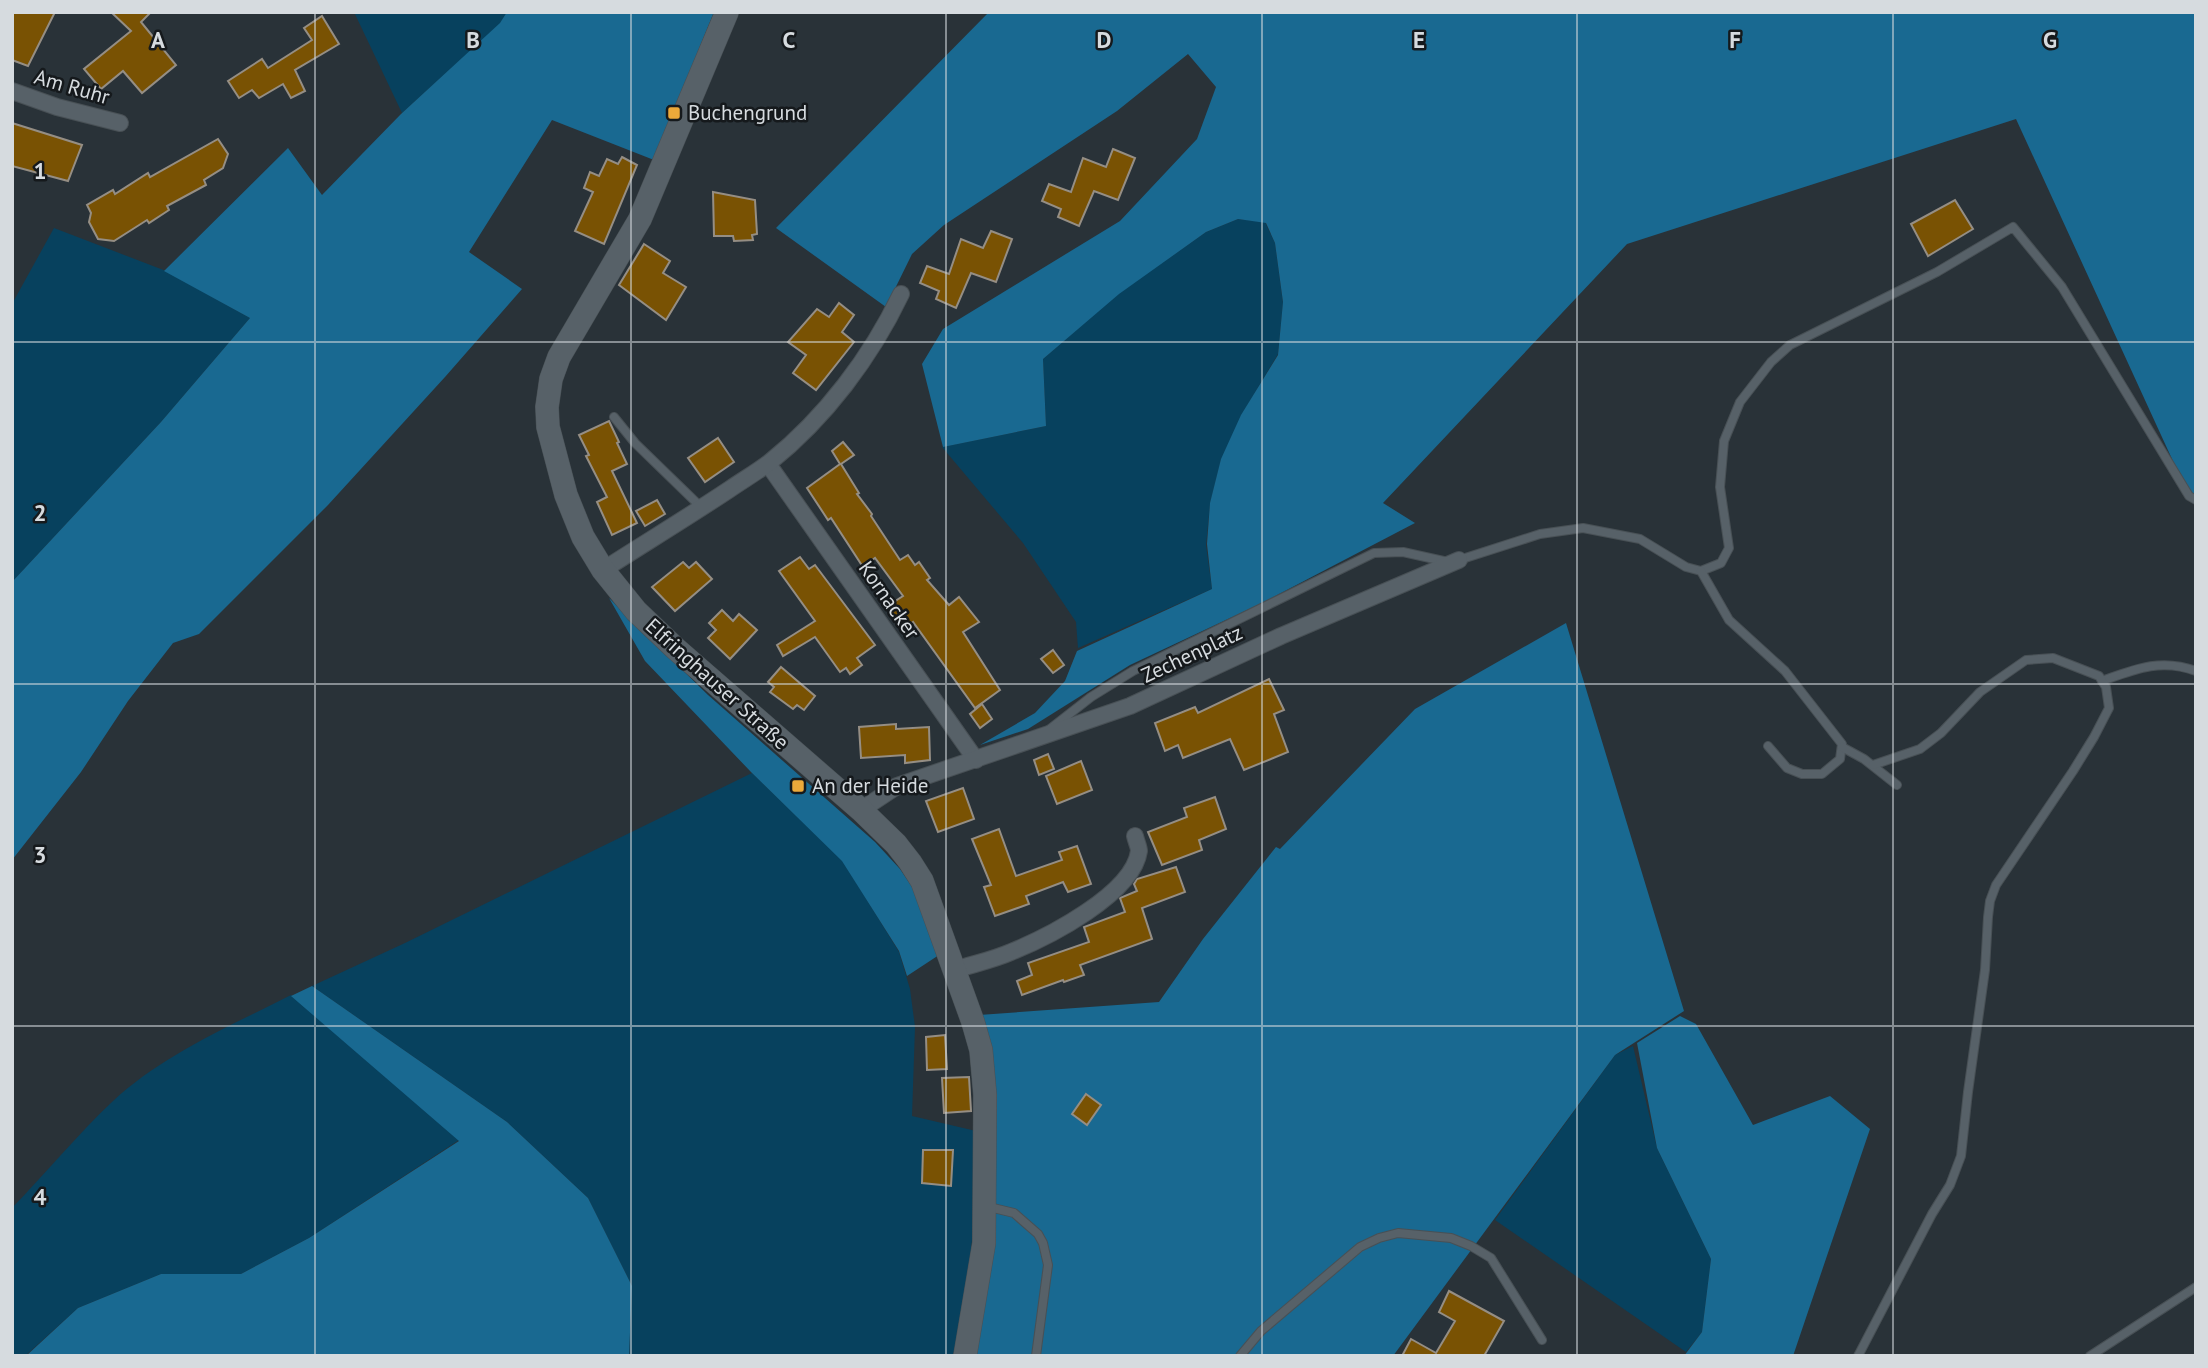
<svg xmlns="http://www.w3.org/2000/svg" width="2208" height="1368" viewBox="0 0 2208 1368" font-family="'PT Sans',sans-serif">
  <rect width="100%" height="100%" fill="#293238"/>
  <!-- green -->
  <g fill="#07415e">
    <path d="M354 12H507L500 24 402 113Z"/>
    <path d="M1238 219 1265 222 1275 243 1283 303 1278 354 1241 416 1221 460 1210 504 1206 545 1212 589 1078 648 1076 622 1023 543 942 447 1046 426 1043 359 1119 293 1206 232Z"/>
    <path d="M54 228 166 271 250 318 161 422 12 582V304Z"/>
    <path d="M752 773 843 861 899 952 910 989 915 1027 912 1116 976 1131 974 1216 968 1287 953 1356H629L632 1286 588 1198 507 1122 312 986 405 943Z"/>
    <path d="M291 995 459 1140 309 1238 241 1274H161L78 1308 25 1356H12V1208C45 1174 78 1134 112 1102 162 1055 230 1026 291 995Z"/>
    <path d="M1633 1046 1657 1148 1711 1259 1702 1332 1686 1352 1495 1220 1615 1055Z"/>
  </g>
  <!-- forest -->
  <g fill="#196991">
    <path d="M507 12H714L654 160 552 120 469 252 522 289 445 377 328 505 199 634 173 643 128 701 81 772 12 860V582L161 422 250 318 164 271 288 148 322 195 401 114 500 23Z"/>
    <path d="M989 12H2196V498L2189 496 2016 119 1627 244 1383 503 1415 523 1262 603 1130 665 1028 729 980 745 1035 713 1065 681 1077 651 1212 589 1207 544 1210 503 1221 459 1241 415 1278 355 1283 302 1275 243 1266 223 1238 219 1206 232 1119 294 1043 359 1046 426 943 447 922 364 943 329 1120 221 1197 139 1216 87 1188 54 1117 111 944 225 912 254 886 307 776 228Z"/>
    <path d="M609 598 708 695 875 842 900 869 917 894 942 953 907 976 899 951 842 861 751 772 645 661Z"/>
    <path d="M1566 623 1684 1011 1615 1055 1393 1356H972L979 1015 1159 1002 1203 939 1276 847 1280 849 1415 709Z"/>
    <path d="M312 986 507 1122 588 1198 632 1286 629 1356H26L78 1308 161 1274H241L309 1238 459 1141 291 996Z"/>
    <path d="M1680 1016 1696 1024 1753 1125 1830 1096 1870 1129 1793 1356H1684L1702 1332 1711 1259 1657 1148 1637 1043Z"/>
  </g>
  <!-- building -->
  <g fill="#795203" stroke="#958e84" stroke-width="2">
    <path d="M12 12H55L28 66 12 60Z"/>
    <path d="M111 12H151L141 22 176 65 142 93 123 71 101 89 84 69 131 31Z"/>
    <path d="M322 16 339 44 295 70 305 91 291 98 283 84 259 98 252 90 239 98 228 81 262 59 268 68 312 40 304 28Z"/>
    <path d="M12 123 82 145 68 181 12 166Z"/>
    <path d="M218 139 228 154 223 168 204 180 206 185 167 206 169 210 149 223 147 220 114 241 98 239 89 222 91 213 87 205 113 190 115 194 148 173 150 177Z"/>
    <path d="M1113 149 1135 158 1118 200 1094 191 1079 226 1058 217 1061 209 1042 201 1049 184 1071 192 1083 158 1106 167Z"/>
    <path d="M622 157 637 165 604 244 575 231 593 192 584 188 590 172 599 176 607 159 618 164Z"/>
    <path d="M713 192 755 200 757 234 752 235 753 240 734 241 733 236H714Z"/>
    <path d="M1955 200 1973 229 1928 256 1911 224Z"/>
    <path d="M991 231 1012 239 996 282 971 273 956 308 936 299 939 291 920 283 927 266 949 274 961 239 983 248Z"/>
    <path d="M644 244 670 261 663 273 686 287 666 320 619 285Z"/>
    <path d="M839 303 854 315 842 332 854 342 816 390 793 373 806 355 788 342 817 309 829 317Z"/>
    <path d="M609 421 619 442 617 443 627 464 612 471 637 523 612 535 597 502 607 497 586 456 589 455 579 435Z"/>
    <path d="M718 438 734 462 705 482 688 458Z"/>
    <path d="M843 442 854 455 841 464 859 493 857 494 872 514 871 516 900 560 908 555 915 565 919 562 930 578 927 580 949 605 959 597 979 622 963 632 1000 690 975 708 913 622 903 630 886 607 903 596 875 558 863 567 831 518 828 520 807 488 840 464 832 451Z"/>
    <path d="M657 500 665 514 645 526 636 511Z"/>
    <path d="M800 557 809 569 815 565 875 645 857 658 862 665 850 674 846 668 840 672 815 637 783 656 777 645 815 621 779 571Z"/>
    <path d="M683 562 689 568 696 562 712 579 675 611 652 587Z"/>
    <path d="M722 610 733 621 739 614 757 630 730 659 708 638 716 630 709 623Z"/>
    <path d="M1053 650 1064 665 1053 673 1041 659Z"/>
    <path d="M781 667 815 696 804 710 797 705 793 709 770 692 774 687 768 682Z"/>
    <path d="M1269 679 1284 710 1274 714 1288 752 1244 770 1230 739 1183 758 1178 745 1165 751 1155 723 1195 707 1198 713Z"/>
    <path d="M982 704 992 719 980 728 970 714Z"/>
    <path d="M896 724V729L929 727 930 760 905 763V755L861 758 859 727Z"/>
    <path d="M1048 754 1054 769 1039 775 1034 760Z"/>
    <path d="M1081 761 1092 790 1057 804 1046 776Z"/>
    <path d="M963 788 974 819 938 832 926 801Z"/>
    <path d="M1215 797 1226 829 1199 840 1202 850 1162 865 1148 832 1187 817 1184 808Z"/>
    <path d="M999 829 1016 876 1062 860 1059 852 1077 846 1091 884 1068 892 1063 882 1026 896 1029 904 995 916 984 887 991 885 972 839Z"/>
    <path d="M1176 867 1185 892 1142 908 1152 939 1080 965 1084 975 1064 982 1063 980 1022 995 1017 981 1032 975 1028 963 1089 942 1084 927 1125 912 1120 898 1137 891 1134 884 1137 879Z"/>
    <path d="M945 1035 947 1069 927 1070 926 1037Z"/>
    <path d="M969 1077 971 1111 944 1113 942 1078Z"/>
    <path d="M1086 1094 1101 1105 1087 1125 1072 1114Z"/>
    <path d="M923 1150H953L951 1186 922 1183Z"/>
    <path d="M1449 1291 1504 1321 1484 1356H1402L1411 1339 1436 1353 1455 1321 1439 1312Z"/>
  </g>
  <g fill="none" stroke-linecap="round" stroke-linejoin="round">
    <defs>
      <g id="service">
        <path d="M614 417 635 443 702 508"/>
        <path d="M1459 560 1540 534 1583 528 1640 539 1686 567 1701 571 1721 563 1729 548 1720 487 1724 441 1740 402 1771 362 1790 345 1937 272 2013 227 2062 287 2189 496 2196 500"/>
        <path d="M1701 571 1729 620 1785 671 1842 744 1840 759 1822 774H1802L1787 768 1768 746"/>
        <path d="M2102 681C2135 669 2161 658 2196 671"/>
        <path d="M1050 729 1091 697 1133 671 1374 553 1403 552 1448 562"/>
        <path d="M1842 747 1864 759 1897 785"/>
        <path d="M985 1206 1014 1213 1038 1234 1043 1243 1048 1265 1036 1356"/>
        <path d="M1240 1356 1261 1331 1360 1247 1379 1238 1398 1233 1451 1238 1471 1246 1491 1258 1542 1340"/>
        <path d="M1858 1356 1932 1214 1950 1185 1961 1156 1968 1092 1985 970 1988 917 1990 901 1996 885 2073 771 2094 737 2109 708 2106 687 2099 676 2053 658 2026 660 1980 692 1941 733 1920 749 1873 765"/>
        <path d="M2090 1356 2196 1287"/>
      </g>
      <g id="minor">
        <path d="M12 91 57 107 120 123"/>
        <path d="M768 464 976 760"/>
        <path d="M603 570C645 543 688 517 730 489 743 480 757 472 770 462 825 418 871 357 901 294"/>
        <path d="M861 810 897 786 1130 706 1281 636 1459 560"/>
        <path d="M955 970C973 964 993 960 1011 952 1048 937 1133 894 1139 851 1139 847 1136 841 1135 836"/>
      </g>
      <path id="secondary" d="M727 12 640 219 559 357 551 379 547 407 548 427 566 495 583 537 603 570 636 611 676 649 861 810 896 844 910 862 922 881 973 1022 981 1050 985 1095 984 1243 965 1356"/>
    </defs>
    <!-- service casing -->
    <use href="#service" stroke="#485055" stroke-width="10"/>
    <!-- minor casing -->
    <use href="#minor" stroke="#485055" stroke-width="18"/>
    <!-- secondary casing -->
    <use href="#secondary" stroke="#485055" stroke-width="24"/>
    <!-- service -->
    <use href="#service" stroke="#576168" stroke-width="8"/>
    <!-- minor -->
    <use href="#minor" stroke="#576168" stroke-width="16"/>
    <!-- secondary -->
    <use href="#secondary" stroke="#576168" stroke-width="23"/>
  </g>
  <!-- grid -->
  <path fill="none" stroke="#d6dbdf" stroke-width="2" stroke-opacity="0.55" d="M315 12V1356M631 12V1356M946 12V1356M1262 12V1356M1577 12V1356M1893 12V1356M12 342H2196M12 684H2196M12 1026H2196"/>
  <!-- markers -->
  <g fill="#eca93a" stroke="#15191c" stroke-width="2.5">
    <rect x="667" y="106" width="14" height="14" rx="3.5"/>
    <rect x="791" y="779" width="14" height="14" rx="3.5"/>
  </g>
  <g text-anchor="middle" stroke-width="5" stroke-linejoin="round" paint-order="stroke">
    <!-- street labels -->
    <g font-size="21" fill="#d6dbdf" stroke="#15191c">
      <text transform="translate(72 87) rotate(16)" y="7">Am Ruhr</text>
      <text transform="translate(889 600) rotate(55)" y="7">Kornacker</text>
      <text transform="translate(1192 654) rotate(-25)" y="7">Zechenplatz</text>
      <text transform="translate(717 684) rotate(42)" y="7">Elfringhauser Straße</text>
    </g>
    <!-- poi labels -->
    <g font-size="21" fill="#d6dbdf" stroke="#15191c" text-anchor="start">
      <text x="688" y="120">Buchengrund</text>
      <text x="812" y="793">An der Heide</text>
    </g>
  </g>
  <g font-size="23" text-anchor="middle" font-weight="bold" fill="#d6dbdf" stroke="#15191c" stroke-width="5" stroke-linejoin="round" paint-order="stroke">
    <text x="158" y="48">A</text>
    <text x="473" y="48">B</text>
    <text x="789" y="48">C</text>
    <text x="1104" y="48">D</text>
    <text x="1419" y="48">E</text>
    <text x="1735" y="48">F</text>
    <text x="2050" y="48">G</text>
    <text x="40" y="179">1</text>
    <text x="40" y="521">2</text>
    <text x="40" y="863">3</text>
    <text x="40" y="1205">4</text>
  </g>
  <!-- border -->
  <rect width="2208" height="1368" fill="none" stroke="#d6dbdf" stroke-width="28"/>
</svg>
